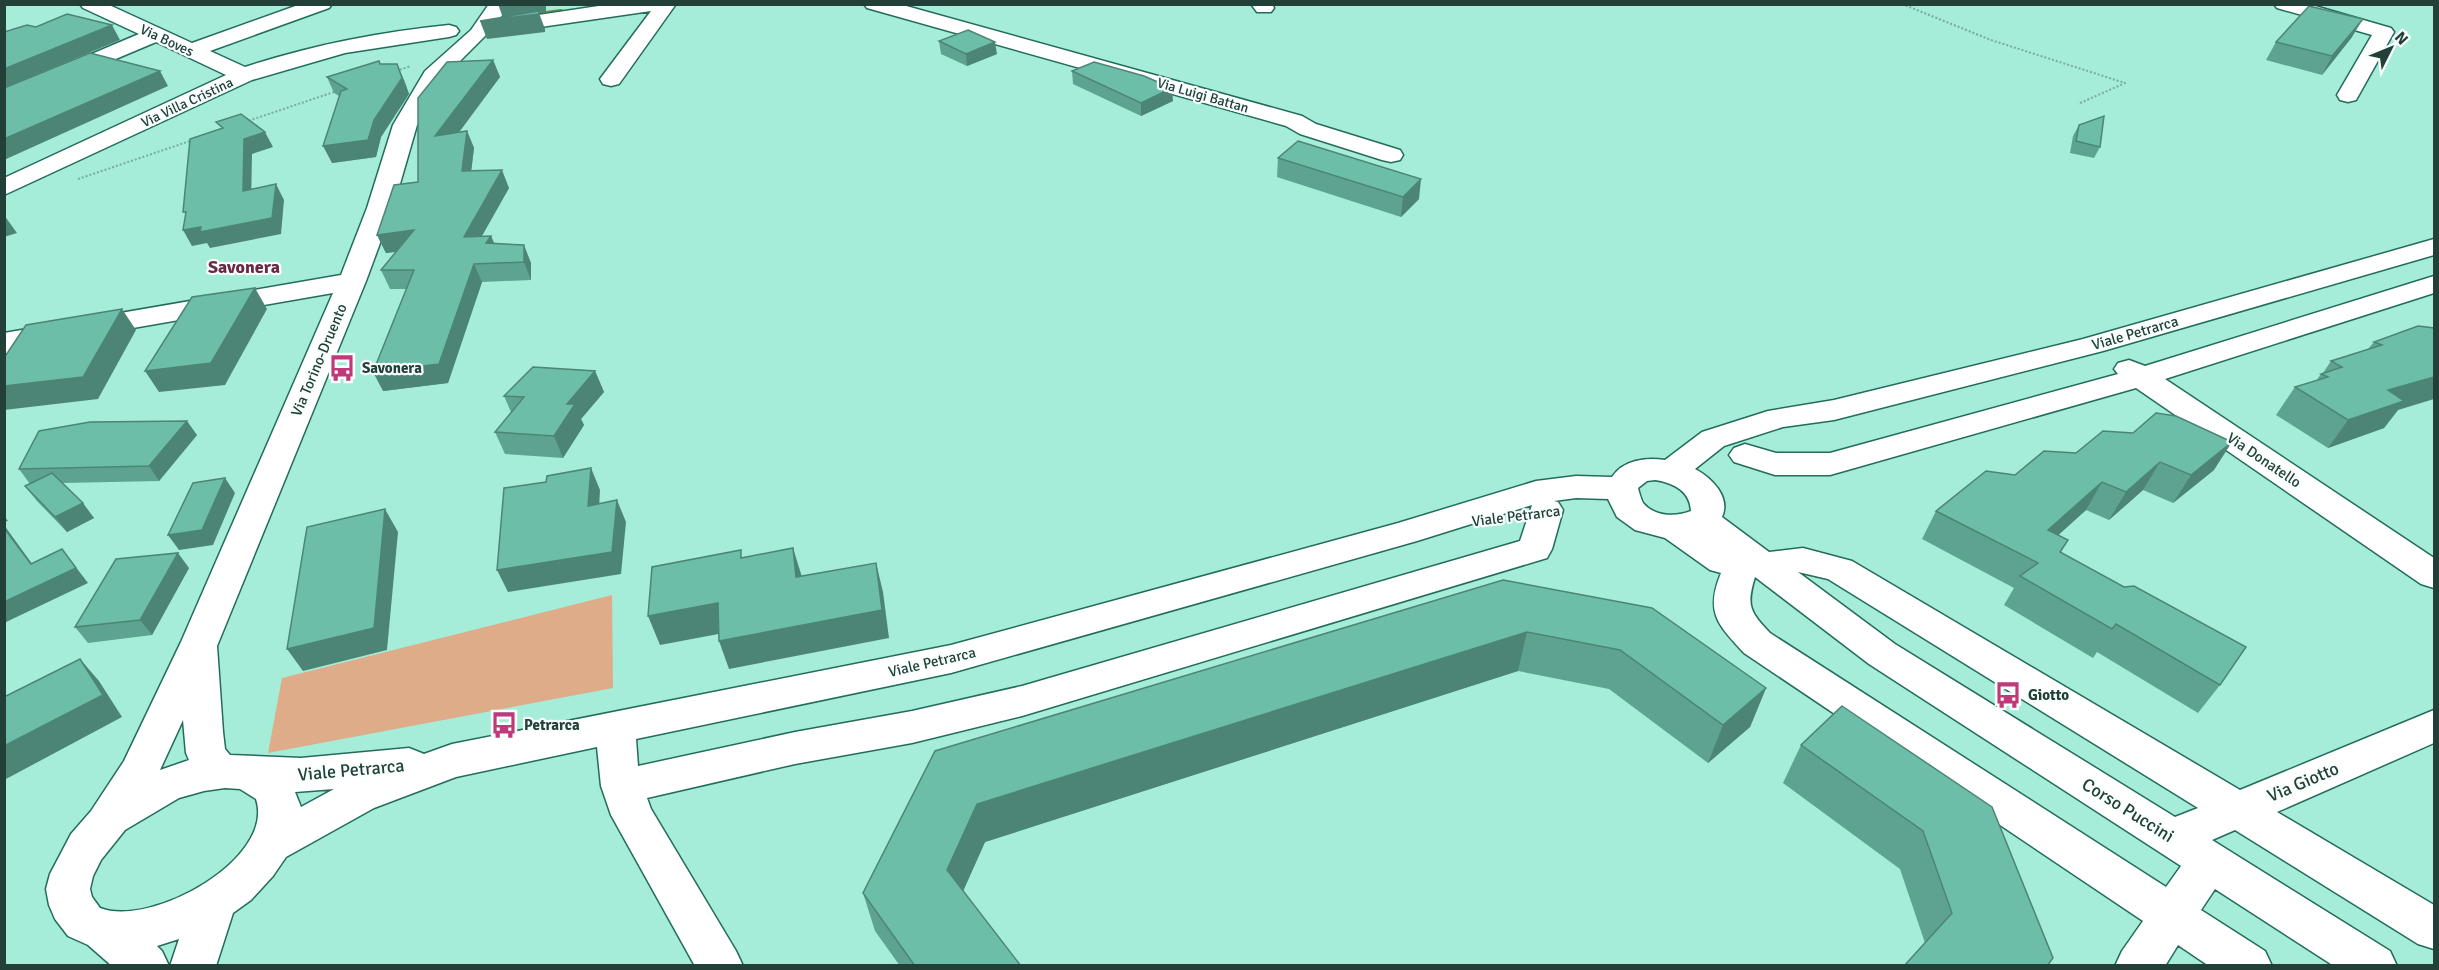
<svg xmlns="http://www.w3.org/2000/svg" width="2439" height="970" viewBox="0 0 2439 970" font-family="Signika,sans-serif">
  <rect width="100%" height="100%" fill="#a5ecd9"/>
  <!-- green -->
  <path fill="#dfac8a" d="M612 595 613 688 268 753 282 678Z"/>
  <g fill="none" stroke-linecap="round" stroke-linejoin="round">
    <!-- stream -->
    <path stroke="#828b4d" stroke-width="6" d="M529 16 561 12"/>
    <defs>
      <g id="minor">
        <path d="M80 4H107L192 43 301 4H332L329 8 210 51 245 67C312 45 380 32 449 25L456 27 459 31 456 35 449 37 345 53 252 80 4 195V178L226 75 156 42 4 106V91L139 34 83 8Z"/>
        <path d="M489 4H510L498 21 612 4H676L619 84 611 86 603 84 600 79 651 11 499 33 491 30 442 79 417 125 393 208 366 281 217 646 223 732 225 749 230 755 301 758 409 748 424 754 452 744 951 645 1398 523 1536 481 1576 476 1612 477C1623 460 1646 457 1665 460L1702 432 1768 411 1834 400 2083 339 2434 239V255L2103 351 1834 420 1783 427 1724 446 1695 469C1712 478 1731 497 1722 517L1769 552 1803 548 1852 561 2240 790 2434 710V743L2277 812 2434 905V949L2418 944 2235 830 2212 840 2390 951 2397 966H2334L2215 889 2201 910 2265 951 2272 966H2209L2178 945 2165 966H2115L2122 951 2143 921 1744 653C1717 624 1705 612 1721 573L1710 570 1665 538 1635 530 1617 517 1608 499 1576 498 1554 501 1558 502 1563 510 1552 549 1547 558 1022 716 912 743 795 764 647 798 651 809 736 951 743 966H695L611 815 601 786 597 747 456 777 374 808 286 857 273 876 251 900 233 913 216 966H170L179 939 157 946 162 951 169 966H112L88 945 68 936 55 919 49 905 46 889 50 874 71 834 91 811 124 761 181 642 333 293 19 348 14 355 4 358V333L341 275 367 208 393 125 425 71 471 30ZM1655 480C1674 483 1690 491 1691 511 1676 517 1655 517 1643 503 1641 499 1639 492 1638 488L1647 481ZM1532 505 1520 541 1022 686 912 711 795 732 638 766 636 739 951 673 1417 541ZM1798 572 1828 579 2198 808 2175 817 1895 644ZM1755 577 1869 664 2181 866 2166 887 1770 633C1750 612 1746 606 1755 577ZM183 720 186 753 189 760 160 770ZM225 788 240 789 256 799C276 859 151 928 100 908L92 897 90 889 93 876 101 860 125 830 179 798 204 791ZM334 789 301 807 295 792Z"/>
        <path d="M864 4H899L1302 116 1316 124 1400 150 1403 155 1400 160 1391 162 1382 160 1300 134 1286 126 867 8Z"/>
        <path d="M1251 4H1272L1274 8 1271 12H1257Z"/>
        <path d="M2274 4H2308L2391 28 2394 32 2356 100 2348 102 2340 100 2337 95 2372 35 2277 8Z"/>
        <path d="M2434 276V293L2165 379 2434 558V588L2421 584 2136 388 1830 475H1775L1734 462 1729 455 1734 448 1745 444 1776 453H1830L2118 374 2114 369 2118 363 2129 360 2145 366Z"/>
      </g>
    </defs>
    <!-- minor casing -->
    <use href="#minor" stroke="#236c5c" stroke-width="3"/>
    <!-- path -->
    <g stroke="#76ad9f" stroke-width="2" stroke-dasharray="2 2" stroke-linecap="butt">
      <path d="M1902 4 1991 40 2125 83 2078 104"/>
      <path d="M396 71 411 66"/>
      <path d="M245 122 337 91"/>
      <path d="M78 179 193 140"/>
    </g>
    <!-- minor -->
    <use href="#minor" fill="#fff" fill-rule="evenodd"/>
  </g>
  <!-- wall -->
  <g fill="#5ea391">
    <path d="M2352 37 2322 75 2266 60 2276 42Z"/>
    <path d="M939 41 997 54 967 66 941 54Z"/>
    <path d="M493 60 500 77 458 132 467 131 474 148 471 171 509 188 482 236H491L494 244 531 263V280L482 282 448 383 383 391 407 289H390L381 270 396 252 386 253 377 235 418 182Z"/>
    <path d="M379 61 381 64 404 80 409 94 381 137 376 157 332 163 339 96 334 93 327 77Z"/>
    <path d="M1072 71 1173 101 1141 116 1073 84Z"/>
    <path d="M2079 125 2100 147 2094 158 2070 153 2073 136Z"/>
    <path d="M1278 158 1419 199 1401 217 1277 177Z"/>
    <path d="M2418 326 2398 410 2384 428 2328 448 2276 415 2295 387 2316 381 2321 374 2323 373 2331 361 2368 349 2374 342Z"/>
    <path d="M595 371 604 392 581 419 584 425 563 458 505 454 495 432 511 412 504 396Z"/>
    <path d="M2133 433 2214 470 2173 503 2143 490 2109 520 2086 510 2058 535 2068 540 2061 552 2220 685 2198 713 2097 652 2093 658 2004 605 2014 588 1922 539 1936 511 2015 475Z"/>
    <path d="M197 435 159 481 62 483 94 518 67 532 37 501 25 486 30 484 19 469Z"/>
    <path d="M189 568 152 635 88 643 75 627Z"/>
    <path d="M1503 580 1766 688 1750 727 1708 763 1609 689 1518 671 985 842 963 891 1021 966H900L875 931 863 893Z"/>
    <path d="M1842 706 2047 966 1925 943 1900 869 1783 783 1801 745Z"/>
  </g>
  <!-- shaded-wall -->
  <g fill="#4c8576">
    <path d="M498 4H546V12L539 13 545 29V32L487 39 480 21 503 18Z"/>
    <path d="M2363 19 2352 37 2322 75 2332 56Z"/>
    <path d="M112 25 120 40 4 88V69Z"/>
    <path d="M995 42 997 54 967 66 966 54Z"/>
    <path d="M493 60 500 77 443 154 435 136Z"/>
    <path d="M397 64 404 80 409 94 381 137 376 157 332 163 323 146 374 120Z"/>
    <path d="M160 71 168 86 4 160V139Z"/>
    <path d="M1172 88 1173 101 1141 116V103Z"/>
    <path d="M467 131 474 148 469 189 462 171Z"/>
    <path d="M265 132 273 147 252 154 251 206 243 191 244 139Z"/>
    <path d="M502 170 509 188 471 255 464 237Z"/>
    <path d="M1421 179 1419 199 1401 217 1403 197Z"/>
    <path d="M276 184 284 200 281 234 210 248 207 243 192 246 183 230Z"/>
    <path d="M4 215 17 233 4 237Z"/>
    <path d="M414 230 422 248 386 253 377 235Z"/>
    <path d="M491 236 499 254 486 243Z"/>
    <path d="M524 245 531 263V280L524 262Z"/>
    <path d="M474 264 482 282 448 383 383 391 373 372Z"/>
    <path d="M255 288 267 309 225 385 159 392 145 371Z"/>
    <path d="M122 309 136 330 98 399 4 410V386Z"/>
    <path d="M595 371 604 392 581 419 584 425 563 458 554 436 567 404Z"/>
    <path d="M2434 377V399L2398 410 2384 428 2328 448 2348 420 2388 390Z"/>
    <path d="M187 421 197 435 159 481 149 466Z"/>
    <path d="M2232 442 2214 470 2173 503 2191 475Z"/>
    <path d="M2160 462 2143 490 2109 520 2126 492Z"/>
    <path d="M591 468 600 490 598 528 588 506Z"/>
    <path d="M225 478 235 493 213 545 179 550 168 535Z"/>
    <path d="M2102 482 2086 510 2032 559 2048 530Z"/>
    <path d="M617 500 626 522 621 574 508 592 497 570Z"/>
    <path d="M83 503 94 518 67 532 55 517Z"/>
    <path d="M385 509 398 532 387 650 303 671 287 649Z"/>
    <path d="M4 516 8 521 4 522Z"/>
    <path d="M4 525 43 579 31 564 4 528Z"/>
    <path d="M793 548 802 577H796Z"/>
    <path d="M62 549 88 583 4 623V602Z"/>
    <path d="M178 553 189 568 152 635 140 620Z"/>
    <path d="M876 563 883 592 889 638 729 669 719 641Z"/>
    <path d="M718 603 729 632 660 645 648 616Z"/>
    <path d="M1527 632 1518 671 985 842 956 907 947 870 977 804Z"/>
    <path d="M80 659 99 681 122 717 6 779 4 777V746Z"/>
    <path d="M1766 688 1750 727 1708 763 1723 725Z"/>
  </g>
  <!-- building -->
  <g fill="#6dbea9" stroke="#4c8576" stroke-width="1.5">
    <path d="M2309 6 2363 19 2332 56 2276 42Z"/>
    <path d="M539 11V14L480 21Z"/>
    <path d="M67 14 112 25 4 69V32L27 25 36 27Z"/>
    <path d="M968 30 995 42 966 54 939 41Z"/>
    <path d="M90 53 160 71 4 139V88Z"/>
    <path d="M493 60 435 136 467 131 462 171 502 170 464 237 491 236 486 243 524 245V262L474 264 439 364 373 372 414 270H381L414 230 377 235 394 185 418 182V98L447 62Z"/>
    <path d="M379 61 380 64H397L402 78 374 120 368 140 323 146 341 91 347 89 327 77Z"/>
    <path d="M1094 62 1144 76 1172 88 1141 103 1072 71Z"/>
    <path d="M241 114 265 132 244 139 243 191 276 184 272 218 200 232 201 227 183 230 186 212H183L190 139 223 128 216 122Z"/>
    <path d="M2104 116 2100 147 2076 141 2079 125Z"/>
    <path d="M1298 141 1421 179 1403 197 1278 158Z"/>
    <path d="M255 288 211 363 145 371 192 297Z"/>
    <path d="M122 309 83 377 4 386V358L26 325Z"/>
    <path d="M2418 326 2434 328V377L2388 390 2404 401 2348 420 2295 387 2328 377 2321 374 2342 367 2331 361 2382 345 2374 342Z"/>
    <path d="M533 367 595 371 567 404H575L554 436 495 432 524 397 504 396Z"/>
    <path d="M2156 413 2176 416 2232 442 2191 475 2160 462 2126 492 2102 482 2048 530 2068 540 2060 552 2124 587 2134 586 2246 647 2220 685 2116 624 2112 629 2020 576 2038 563 1936 511 1986 471 2015 475 2044 451 2076 453 2103 431 2133 433Z"/>
    <path d="M187 421 149 466 19 469 39 431 90 422Z"/>
    <path d="M591 468 588 506 617 500 612 552 497 570 504 488 546 482 547 476Z"/>
    <path d="M52 473 83 503 55 517 25 486Z"/>
    <path d="M225 478 202 530 168 535 193 483Z"/>
    <path d="M385 509 374 628 287 649 307 527Z"/>
    <path d="M4 528 31 564 62 549 76 568 4 602Z"/>
    <path d="M793 548 796 577 876 563 882 610 719 641 718 603 648 616 652 567 741 550V558Z"/>
    <path d="M178 553 140 620 75 627 116 559Z"/>
    <path d="M1503 580 1652 608 1766 688 1723 725 1620 650 1527 632 977 804 947 870 1021 966H915L863 893 935 751Z"/>
    <path d="M80 659 103 695 4 746V697Z"/>
    <path d="M1842 706 1992 807 2053 958 2047 966H1904L1952 913 1923 831 1801 745Z"/>
  </g>
  <!-- icons -->
  <defs>
    <symbol id="bus-bare" viewBox="-9 -9 18 18"><path d="M-5-6H5V4H4V6H2V4H-2V6H-4V4H-5ZM-3.5-4V0h7V-4ZM-3.5 1.2v1.5H-2V1.2ZM2 1.2v1.5H3.5V1.2Z" fill="#c03979" stroke="#f7fefc" stroke-width="2.5" paint-order="stroke"/></symbol>
  </defs>
  <g fill-rule="evenodd">
    <use href="#bus-bare" x="323" y="349" width="38" height="38"/>
    <use href="#bus-bare" x="1989" y="676" width="38" height="38"/>
    <use href="#bus-bare" x="485" y="706" width="38" height="38"/>
  </g>
  <g text-anchor="middle" stroke-width="4.5" stroke-linejoin="round" paint-order="stroke">
    <!-- far-street labels -->
    <g font-size="14" fill="#223f38" stroke="#f7fefc">
      <text transform="translate(167 40) rotate(25)" y="5">Via Boves</text>
      <text transform="translate(1203 95) rotate(16)" y="5">Via Luigi Battan</text>
      <text transform="translate(187 102) rotate(-25)" y="5">Via Villa Cristina</text>
    </g>
    <!-- street labels -->
    <g font-size="15" fill="#223f38" stroke="#f7fefc">
      <text transform="translate(2135 333) rotate(-16)" y="5">Viale Petrarca</text>
      <text transform="translate(319 360) rotate(-67)" y="5">Via Torino-Druento</text>
      <text transform="translate(2264 460) rotate(34)" y="5">Via Donatello</text>
      <text transform="translate(1516 516) rotate(-7)" y="5">Viale Petrarca</text>
      <text transform="translate(932 662) rotate(-13)" y="5">Viale Petrarca</text>
    </g>
    <!-- poi labels -->
    <g font-size="15" font-weight="bold" fill="#223f38" stroke="#f7fefc" text-anchor="start">
      <text x="362" y="373">Savonera</text>
      <text x="2028" y="700">Giotto</text>
      <text x="524" y="730">Petrarca</text>
    </g>
    <!-- quarter labels -->
    <g font-size="18" font-weight="bold" fill="#6a2845" stroke="#f7fefc">
      <text x="244" y="273">Savonera</text>
    </g>
    <!-- near-street labels -->
    <g font-size="18" fill="#223f38" stroke="#f7fefc">
      <text transform="translate(351 770) rotate(-5)" y="6">Viale Petrarca</text>
      <text transform="translate(2303 782) rotate(-23)" y="6">Via Giotto</text>
      <text transform="translate(2128 810) rotate(32)" y="6">Corso Puccini</text>
    </g>
  </g>
  <!-- border -->
  <rect width="2439" height="970" fill="none" stroke="#223f38" stroke-width="12"/>
  <!-- north arrow -->
  <g transform="translate(2391 48) rotate(47)" stroke="#f7fefc" stroke-width="4.5" paint-order="stroke">
  <path d="M0-4.5L10 22L0 15L-10 22Z" fill="#223f38"/>
  <text y="-9" font-size="16" font-weight="bold" text-anchor="middle" fill="#223f38">N</text>
  </g>
</svg>
